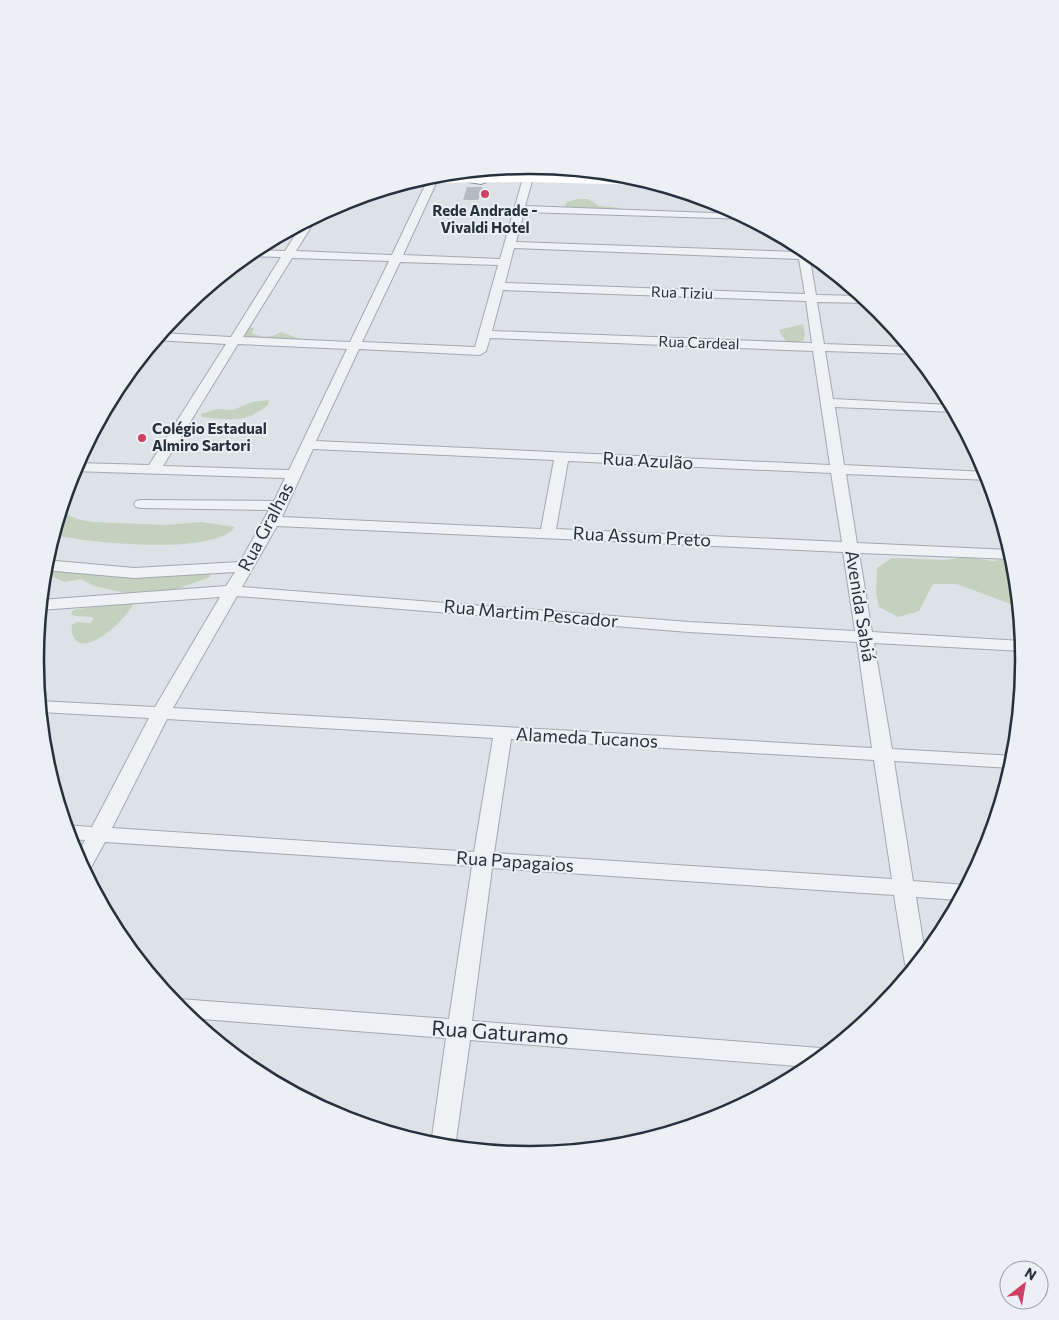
<svg xmlns="http://www.w3.org/2000/svg" width="1059" height="1320" viewBox="0 0 1059 1320" font-family="Commissioner,sans-serif">
  <rect width="100%" height="100%" fill="#dde2e7"/>
  <!-- green -->
  <g fill="#c4d1be">
    <path d="M577 199H588L599 206 621 208C604 211 582 212 565 206L567 202Z"/>
    <path d="M803 324 805 335 803 341 788 343 782 336 779 330Z"/>
    <path d="M247 327 254 328 252 333C262 338 271 338 281 332L300 339 293 341 244 337 243 334Z"/>
    <path d="M269 400 268 405C263 409 256 413 251 416 237 421 216 419 202 417L201 414 217 409 233 410 252 402Z"/>
    <path d="M60 511 77 519 93 522 164 525 201 522 235 527C231 530 227 535 223 536 185 552 94 543 53 535Z"/>
    <path d="M966 557 993 561 1013 558 1019 607 957 584H933L919 611 898 617 879 607 876 593 877 568 892 558 945 560Z"/>
    <path d="M44 565 58 570 129 577 210 567V577L171 591 130 594 94 586 81 579 65 582 51 576H43Z"/>
    <path d="M131 601 133 604C128 617 84 661 73 636 71 633 72 628 72 625L77 622 90 623 93 620V617L75 616 71 614 73 610Z"/>
  </g>
  <!-- building -->
  <path fill="#b4bbc3" d="M467 187H483L478 200H463Z"/>
  <g fill="none" stroke-linecap="round" stroke-linejoin="round">
    <defs>
      <path id="street" d="M528 175 533 178 525 206 739 214 748 219 524 212 516 242 798 252 799 246 816 258 810 259 816 295 862 296 870 303 817 302 824 344 909 347 915 354 825 351 833 399 951 405 955 412 835 407 844 465 987 472 989 480 846 474 857 543 1010 550 1013 559 859 553 872 632 1022 641 1023 651 874 643 892 749 1015 756 1011 768 894 761 913 881 967 885 959 900 916 897 925 953 911 971 908 970 905 964 894 895 492 868 472 1021 821 1048 829 1051 809 1067 470 1040 455 1147 431 1144 446 1038 190 1018 173 1001 179 999 449 1019 472 866 105 842 89 871 85 873 77 856 85 840 70 839 65 825 92 827 149 718 40 712 39 701 155 707 220 597 40 610 41 600 226 586 235 572 134 578 44 570 45 560 134 568 240 562 269 510 141 508 136 507 134 504 136 501 141 500 274 501 285 478 73 471 77 463 149 465 226 344 155 340 161 333 231 337 281 257 247 256 254 250 285 251 303 223 315 217 316 219 296 251 392 255 428 179 433 176 438 179 403 255 500 259 523 178ZM514 248 799 259 805 294 505 283ZM292 258 389 261 350 342 243 337ZM400 262 498 265 475 347 362 342ZM503 290 806 301 812 343 492 331ZM490 338 813 351 830 465 316 441 359 349 480 355 486 351ZM238 344 347 349 289 470 163 466ZM313 449 554 460 541 529 282 517ZM568 461 831 473 842 542 556 529ZM277 526 843 552 855 631 689 622 242 587ZM237 596 689 632 857 642 872 748 173 708ZM167 719 493 738 474 852 112 828ZM511 739 874 760 892 879 494 853Z"/>
      <g id="highway">
        <path d="M530 166 564 169 557 172H505L498 169Z"/>
        <path d="M463 172 486 176 489 179 486 182 481 184 446 178 439 174Z"/>
      </g>
    </defs>
    <!-- street casing -->
    <use href="#street" stroke="#a2a9b1" stroke-width="2"/>
    <!-- highway casing -->
    <use href="#highway" stroke="#84919d" stroke-width="2"/>
    <!-- street -->
    <use href="#street" fill="#eff2f5" fill-rule="evenodd"/>
    <!-- secondary -->
    <path fill="#fff" fill-rule="evenodd" d="M528 174 632 177 652 183 647 185 528 182 419 183 414 181 433 175Z"/>
    <!-- highway -->
    <use href="#highway" fill="#fff" fill-rule="evenodd"/>
  </g>
  <!-- markers -->
  <g fill="#cd4164" stroke="#ecf0f4" stroke-width="2">
    <circle cx="485" cy="194" r="5"/>
    <circle cx="142" cy="438" r="5"/>
  </g>
  <g text-anchor="middle" stroke-width="4" stroke-linejoin="round" paint-order="stroke">
    <!-- far-poi labels -->
    <g font-size="15" font-weight="bold" fill="#26313d" stroke="#ecf0f4">
      <text x="485" y="216">Rede Andrade -<tspan x="485" dy="17">Vivaldi Hotel</tspan></text>
      <text x="152" y="434" text-anchor="start">Colégio Estadual<tspan x="152" dy="17">Almiro Sartori</tspan></text>
    </g>
    <!-- far-street labels -->
    <g font-size="15" fill="#26313d" stroke="#ecf0f4">
      <text transform="translate(682 293) rotate(2)" y="5">Rua Tiziu</text>
      <text transform="translate(699 343) rotate(2)" y="5">Rua Cardeal</text>
    </g>
    <!-- street labels -->
    <g font-size="18" fill="#26313d" stroke="#ecf0f4">
      <text transform="translate(648 461) rotate(3)" y="6">Rua Azulão</text>
      <text transform="translate(266 527) rotate(-62)" y="6">Rua Gralhas</text>
      <text transform="translate(642 537) rotate(3)" y="6">Rua Assum Preto</text>
      <text transform="translate(860 606) rotate(81)" y="6">Avenida Sabiá</text>
      <text transform="translate(531 614) rotate(5)" y="6">Rua Martim Pescador</text>
      <text transform="translate(587 738) rotate(3)" y="6">Alameda Tucanos</text>
      <text transform="translate(515 862) rotate(4)" y="6">Rua Papagaios</text>
    </g>
    <!-- near-street labels -->
    <g font-size="21" fill="#26313d" stroke="#ecf0f4">
      <text transform="translate(500 1033) rotate(4)" y="7">Rua Gaturamo</text>
    </g>
  </g>
  <!-- crop -->
  <path d="M0 0H1059V1320H0ZM529 174H530A485 485 0 0 1 1015 659V661A485 485 0 0 1 530 1146H529A485 485 0 0 1 44 661V659A485 485 0 0 1 529 174Z" fill="#ecf0f4" fill-rule="evenodd"/>
  <path fill="none" stroke="#26313d" stroke-width="2.5" d="M529 174H530A485 485 0 0 1 1015 659V661A485 485 0 0 1 530 1146H529A485 485 0 0 1 44 661V659A485 485 0 0 1 529 174Z"/>
  <!-- north arrow -->
  <g transform="translate(1024 1285) rotate(31)"><circle r="24" fill="#ecf0f4" stroke="#9da4ab"/>
  <path d="M0-4L9 19L0 12L-9 19Z" fill="#cd4164"/>
  <text y="-8" font-size="14" font-weight="bold" text-anchor="middle" fill="#26313d">N</text>
  </g>
</svg>
